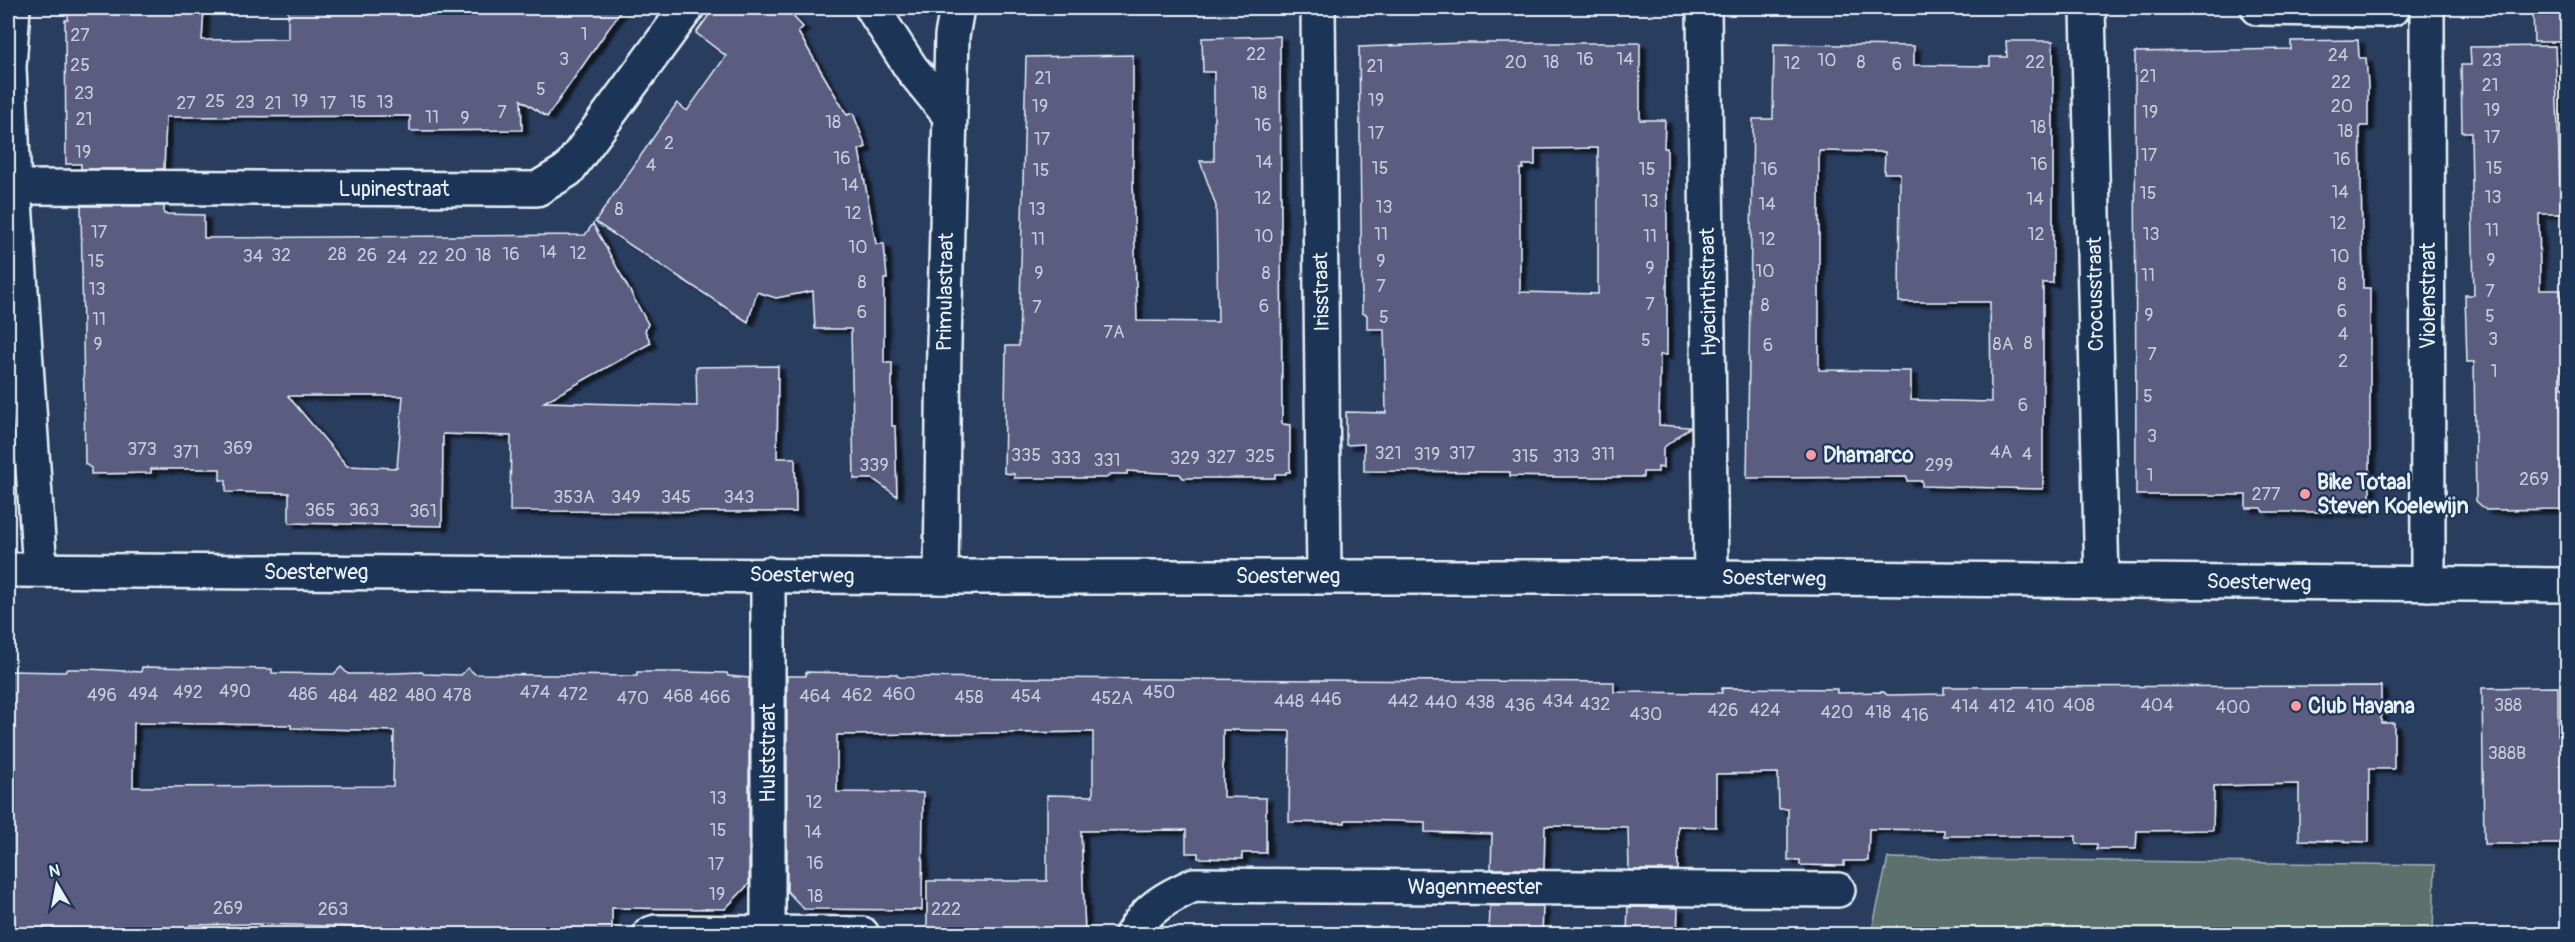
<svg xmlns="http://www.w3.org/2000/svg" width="2575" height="942" viewBox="0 0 2575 942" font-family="Pangolin,sans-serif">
  <defs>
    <filter id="shadow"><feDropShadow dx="6" dy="4" stdDeviation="1.5" flood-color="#0009"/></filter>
  </defs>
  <rect width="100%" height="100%" fill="#293d5f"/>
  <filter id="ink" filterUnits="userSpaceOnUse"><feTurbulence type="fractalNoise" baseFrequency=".0167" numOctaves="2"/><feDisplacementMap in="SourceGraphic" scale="12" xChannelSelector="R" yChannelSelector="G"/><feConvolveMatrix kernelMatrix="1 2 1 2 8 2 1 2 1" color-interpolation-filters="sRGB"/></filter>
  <g filter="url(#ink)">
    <!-- green -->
    <path fill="#5b706c" stroke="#a2b0b2" stroke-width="1.5" d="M1888 858 2435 865 2433 934H1871Z"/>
    <!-- building -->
    <g fill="#5a5c80" stroke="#e8f1f8" stroke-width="1.5" fill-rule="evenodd" filter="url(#shadow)">
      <path d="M68 8H204L202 40 288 39V8H623L547 117 521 100 522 130 410 131V116L166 117 164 169H81V164H66L65 20H68Z"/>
      <path d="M714 8H785L803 27 798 32 847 115 853 113 866 147 859 150 876 244H884L887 279H884V363H892V426H895L897 496 873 479H854L851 329H815L813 291 776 298 757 292 748 322 595 222 677 103 687 111 726 56 696 33Z"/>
      <path d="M2533 8H2568V42H2534Z"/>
      <path d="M1280 36 1282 424 1290 425V472H1286V474H1275V478H1183L1180 474 1127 471V474H1111L1106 478H1014V474L1004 473 1006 346H1019L1026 57 1133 55V180L1137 321 1218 322 1216 206 1200 161H1214V72H1203L1202 38Z"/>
      <path d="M2358 40 2359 58H2366L2368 86V126H2360L2363 288H2370V504L2364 505V512H2263L2262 508H2246V495H2136L2135 52 2291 49V41Z"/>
      <path d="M2006 41H2053V283H2043V489L1922 486V481H1907V477L1747 478 1753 119H1773L1774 44 1914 46V65L1990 66V57H2007ZM1819 151 1885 152 1884 173H1900L1899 302H1990L1991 402 1911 400V371L1819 370Z"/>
      <path d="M1463 43H1640V120H1665L1664 148H1667V355H1660L1659 425 1690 427 1663 448V468L1658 467V472H1643V477H1561L1510 476V472L1364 471V444L1346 445V412L1386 413 1384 329H1367V315L1362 313 1359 47ZM1598 148V294L1520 292V169H1523V165H1535V149Z"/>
      <path d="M2555 46 2561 214H2539L2540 290H2561L2562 388H2568V509L2486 510 2476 501 2474 362H2467L2465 295H2474L2473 246 2471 132H2462L2461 65H2471L2470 47Z"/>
      <path d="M81 206H164V214L204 215V238L585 235 593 224 648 324 645 331 651 343 544 402 697 406 696 367 778 366 777 458H795L796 512 510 511 511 436 443 434 442 526 289 523V493L226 492V480H220V469H151V473L91 474V468L85 464ZM288 396H403L397 468 347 466Z"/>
      <path d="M142 667 272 669V673L334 674 341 667 348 674H367L422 672 424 674 461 675 468 668 475 674 637 676V672H685L727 673 728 676 749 678V884L725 909 612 908V931L366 930V927L256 924 190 925V929L8 928 13 805H8V671L65 672 68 669H89L141 672ZM134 723 291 725V728L394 731 393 786 133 787Z"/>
      <path d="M806 672 896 674 899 677 1614 682V692L1722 693V688L1837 689V693L1884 692 1887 695 1944 694V687L2381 686V723H2394V769H2369V842L2299 840V784L2214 786 2213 830 2137 831 2136 849H2097V844H2076V836H1944V830L1869 829 1868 861H1844V866L1800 865V860H1788V809H1779L1778 773 1716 774V827L1678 826V870H1629L1628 827 1545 826 1544 869H1491L1492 834 1425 832V822L1359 820H1345V823L1289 822 1290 731 1223 730V797L1266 798V853H1242V859L1198 858V853H1186V830L1081 831 1085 934H967L927 931V881H1047V795L1093 796V732L837 735V792L923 793 922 910 804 909 787 891V676H806Z"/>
      <path d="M2558 687V735H2568V844H2484L2482 688Z"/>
      <path d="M1490 906H1543L1542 934H1489Z"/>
      <path d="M1628 907 1678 908 1677 934H1627Z"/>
    </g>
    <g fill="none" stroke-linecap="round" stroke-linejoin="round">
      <defs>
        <g id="minor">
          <path d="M13 8 9 67 14 187 40 570"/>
          <path d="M872 8 911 68 950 116"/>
          <path d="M1318 8 1324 576"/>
          <path d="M1704 8 1711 577"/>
          <path d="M2088 8 2102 581"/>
          <path d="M2258 8 2385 10 2393 8"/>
          <path d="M2427 8 2428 584"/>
          <path d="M14 187 537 189 568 170 687 8"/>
          <path d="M8 570 941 577H1711L2568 585"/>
          <path d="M941 577 944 344 952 36 957 8"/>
          <path d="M768 932V574"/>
          <path d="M650 934 656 932 862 934"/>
          <path d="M1132 934C1147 908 1167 897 1194 885L1838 890"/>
        </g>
      </defs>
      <!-- minor casing -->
      <use href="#minor" stroke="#e8f1f8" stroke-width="38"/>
      <!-- minor -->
      <use href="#minor" stroke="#1d3557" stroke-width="33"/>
    </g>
  </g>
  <!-- markers -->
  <g fill="#ff9aa2" stroke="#1d3557" stroke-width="2">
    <circle cx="1811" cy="455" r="6"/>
    <circle cx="2305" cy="494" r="6"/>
    <circle cx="2296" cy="706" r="6"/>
  </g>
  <g text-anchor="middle" stroke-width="4.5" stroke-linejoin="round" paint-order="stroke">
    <!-- number labels -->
    <g font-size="18" fill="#c4ccda">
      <text x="584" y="40">1</text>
      <text x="80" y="41">27</text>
      <text x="1256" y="60">22</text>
      <text x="2338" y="61">24</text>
      <text x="564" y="65">3</text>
      <text x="1585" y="65">16</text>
      <text x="1625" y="65">14</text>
      <text x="1827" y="66">10</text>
      <text x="2492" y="66">23</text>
      <text x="1516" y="68">20</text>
      <text x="1551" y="68">18</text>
      <text x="1861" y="68">8</text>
      <text x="2035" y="68">22</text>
      <text x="1792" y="69">12</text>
      <text x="1897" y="70">6</text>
      <text x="80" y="71">25</text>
      <text x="1375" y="72">21</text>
      <text x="2148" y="82">21</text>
      <text x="1043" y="84">21</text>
      <text x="2341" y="88">22</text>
      <text x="2490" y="91">21</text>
      <text x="541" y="95">5</text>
      <text x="84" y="99">23</text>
      <text x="1259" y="99">18</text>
      <text x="1376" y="106">19</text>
      <text x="215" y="107">25</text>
      <text x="300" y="107">19</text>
      <text x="245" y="108">23</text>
      <text x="358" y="108">15</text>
      <text x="385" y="108">13</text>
      <text x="186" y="109">27</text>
      <text x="273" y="109">21</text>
      <text x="328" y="109">17</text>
      <text x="1040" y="112">19</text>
      <text x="2342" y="112">20</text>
      <text x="2492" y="116">19</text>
      <text x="502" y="118">7</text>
      <text x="2150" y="118">19</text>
      <text x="432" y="123">11</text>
      <text x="465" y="124">9</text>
      <text x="84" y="125">21</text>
      <text x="833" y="128">18</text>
      <text x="1263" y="131">16</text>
      <text x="2038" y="133">18</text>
      <text x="2345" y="137">18</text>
      <text x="1376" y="139">17</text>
      <text x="2492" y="143">17</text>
      <text x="1042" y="145">17</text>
      <text x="669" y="149">2</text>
      <text x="83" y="158">19</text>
      <text x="2149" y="161">17</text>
      <text x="842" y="164">16</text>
      <text x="2342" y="165">16</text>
      <text x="1264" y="168">14</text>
      <text x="2039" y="170">16</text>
      <text x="651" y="171">4</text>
      <text x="1380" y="174">15</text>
      <text x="2494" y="174">15</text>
      <text x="1647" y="175">15</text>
      <text x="1769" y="175">16</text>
      <text x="1041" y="176">15</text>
      <text x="850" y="191">14</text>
      <text x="2340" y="198">14</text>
      <text x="2148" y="199">15</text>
      <text x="2493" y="203">13</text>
      <text x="1263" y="204">12</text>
      <text x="2035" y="205">14</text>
      <text x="1650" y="207">13</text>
      <text x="1767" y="210">14</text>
      <text x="1384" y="213">13</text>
      <text x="619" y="215">8</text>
      <text x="1037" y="215">13</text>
      <text x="853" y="219">12</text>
      <text x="2338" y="229">12</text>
      <text x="2492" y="236">11</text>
      <text x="99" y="238">17</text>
      <text x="1381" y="240">11</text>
      <text x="2036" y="240">12</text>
      <text x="2151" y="240">13</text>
      <text x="1264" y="242">10</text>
      <text x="1650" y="242">11</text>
      <text x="1038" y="245">11</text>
      <text x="1767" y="245">12</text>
      <text x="858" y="253">10</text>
      <text x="548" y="258">14</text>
      <text x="578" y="259">12</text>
      <text x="337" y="260">28</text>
      <text x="511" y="260">16</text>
      <text x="281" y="261">32</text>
      <text x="367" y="261">26</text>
      <text x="456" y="261">20</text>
      <text x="483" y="261">18</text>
      <text x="253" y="262">34</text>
      <text x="2340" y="262">10</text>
      <text x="397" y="263">24</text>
      <text x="428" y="264">22</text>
      <text x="2491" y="266">9</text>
      <text x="96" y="267">15</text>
      <text x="1381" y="267">9</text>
      <text x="1650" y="274">9</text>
      <text x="1765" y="277">10</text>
      <text x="1039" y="279">9</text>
      <text x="1266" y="279">8</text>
      <text x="2148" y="281">11</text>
      <text x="862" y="288">8</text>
      <text x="2342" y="290">8</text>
      <text x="1381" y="292">7</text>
      <text x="97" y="295">13</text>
      <text x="2490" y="297">7</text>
      <text x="1650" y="310">7</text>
      <text x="1765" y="311">8</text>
      <text x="1264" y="312">6</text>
      <text x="1037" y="313">7</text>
      <text x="2342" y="317">6</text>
      <text x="862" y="318">6</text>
      <text x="2149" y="321">9</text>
      <text x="2490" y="322">5</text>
      <text x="1384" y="323">5</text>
      <text x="99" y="325">11</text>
      <text x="1114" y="338">7A</text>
      <text x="2343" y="340">4</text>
      <text x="2493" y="345">3</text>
      <text x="1646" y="346">5</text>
      <text x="2028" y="349">8</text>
      <text x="98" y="350">9</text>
      <text x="2003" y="350">8A</text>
      <text x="1768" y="351">6</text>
      <text x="2152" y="360">7</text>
      <text x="2343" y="367">2</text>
      <text x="2494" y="377">1</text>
      <text x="2148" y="402">5</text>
      <text x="2023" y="411">6</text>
      <text x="2152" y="442">3</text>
      <text x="238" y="454">369</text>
      <text x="142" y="455">373</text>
      <text x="186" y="458">371</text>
      <text x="2001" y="458">4A</text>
      <text x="1388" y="459">321</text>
      <text x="1462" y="459">317</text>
      <text x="1427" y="460">319</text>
      <text x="1603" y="460">311</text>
      <text x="2027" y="460">4</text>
      <text x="1026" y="461">335</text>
      <text x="1260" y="462">325</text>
      <text x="1525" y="462">315</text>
      <text x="1566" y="462">313</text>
      <text x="1221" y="463">327</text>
      <text x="1066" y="464">333</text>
      <text x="1185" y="464">329</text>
      <text x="1107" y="466">331</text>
      <text x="874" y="471">339</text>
      <text x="1939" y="471">299</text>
      <text x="2150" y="481">1</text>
      <text x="2534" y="485">269</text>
      <text x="2266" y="500">277</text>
      <text x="574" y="503">353A</text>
      <text x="626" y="503">349</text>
      <text x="676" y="503">345</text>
      <text x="739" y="503">343</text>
      <text x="320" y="516">365</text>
      <text x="364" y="516">363</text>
      <text x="423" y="517">361</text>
      <text x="235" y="697">490</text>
      <text x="188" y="698">492</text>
      <text x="535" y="698">474</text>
      <text x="1159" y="698">450</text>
      <text x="143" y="700">494</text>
      <text x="303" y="700">486</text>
      <text x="573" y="700">472</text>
      <text x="899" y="700">460</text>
      <text x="102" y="701">496</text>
      <text x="383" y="701">482</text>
      <text x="421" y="701">480</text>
      <text x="457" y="701">478</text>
      <text x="857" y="701">462</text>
      <text x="343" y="702">484</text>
      <text x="678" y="702">468</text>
      <text x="815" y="702">464</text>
      <text x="1026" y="702">454</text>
      <text x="715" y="703">466</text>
      <text x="969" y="703">458</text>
      <text x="633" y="704">470</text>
      <text x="1112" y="704">452A</text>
      <text x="1326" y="705">446</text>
      <text x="1289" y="707">448</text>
      <text x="1403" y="707">442</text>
      <text x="1558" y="707">434</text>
      <text x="1441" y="708">440</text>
      <text x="1480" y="708">438</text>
      <text x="1595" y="710">432</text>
      <text x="1520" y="711">436</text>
      <text x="2079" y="711">408</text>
      <text x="2157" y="711">404</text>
      <text x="2508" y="711">388</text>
      <text x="1965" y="712">414</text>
      <text x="2002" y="712">412</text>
      <text x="2040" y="712">410</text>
      <text x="2233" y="713">400</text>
      <text x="1723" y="716">426</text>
      <text x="1765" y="716">424</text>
      <text x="1837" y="718">420</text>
      <text x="1878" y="718">418</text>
      <text x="1646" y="720">430</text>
      <text x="1915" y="721">416</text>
      <text x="2507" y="759">388B</text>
      <text x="718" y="804">13</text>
      <text x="814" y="808">12</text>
      <text x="718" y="836">15</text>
      <text x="813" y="838">14</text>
      <text x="815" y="869">16</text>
      <text x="716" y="870">17</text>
      <text x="717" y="900">19</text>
      <text x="815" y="902">18</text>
      <text x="228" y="914">269</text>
      <text x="333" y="915">263</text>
      <text x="946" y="915">222</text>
    </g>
    <!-- street labels -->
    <g font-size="21" fill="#e8f1f8" stroke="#1d3557">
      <text x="394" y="196">Lupinestraat</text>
      <text transform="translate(945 292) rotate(-89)" y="7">Primulastraat</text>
      <text transform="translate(1321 292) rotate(-91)" y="7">Irisstraat</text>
      <text transform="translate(1708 292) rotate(-91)" y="7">Hyacinthstraat</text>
      <text transform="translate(2095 294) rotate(-91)" y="7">Crocusstraat</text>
      <text transform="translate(2428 296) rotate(-90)" y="7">Violenstraat</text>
      <text x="316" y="579">Soesterweg</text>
      <text transform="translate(802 575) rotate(1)" y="7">Soesterweg</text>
      <text x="1288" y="583">Soesterweg</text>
      <text transform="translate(1774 578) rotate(1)" y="7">Soesterweg</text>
      <text transform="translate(2259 582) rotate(1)" y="7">Soesterweg</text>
      <text transform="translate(768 753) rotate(-90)" y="7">Hulststraat</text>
      <text x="1475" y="894">Wagenmeester</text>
    </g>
    <!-- poi labels -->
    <g font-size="21" font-weight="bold" fill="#e8f1f8" stroke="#1d3557" text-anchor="start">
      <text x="1823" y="462">Dhamarco</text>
      <text x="2317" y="489">Bike Totaal<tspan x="2317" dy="24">Steven Koelewijn</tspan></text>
      <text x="2308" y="713">Club Havana</text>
    </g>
  </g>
  <!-- margin -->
  <rect width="2575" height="942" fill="none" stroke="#1d3557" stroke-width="30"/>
  <rect x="15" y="15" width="2545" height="912" fill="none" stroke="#e8f1f8" stroke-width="2" filter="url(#ink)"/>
  <!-- north arrow -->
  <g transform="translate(57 885) rotate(350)" stroke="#1d3557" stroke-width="4.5" paint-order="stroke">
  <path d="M0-4.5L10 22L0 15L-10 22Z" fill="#e8f1f8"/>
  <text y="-9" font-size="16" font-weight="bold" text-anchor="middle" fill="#e8f1f8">N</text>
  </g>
</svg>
